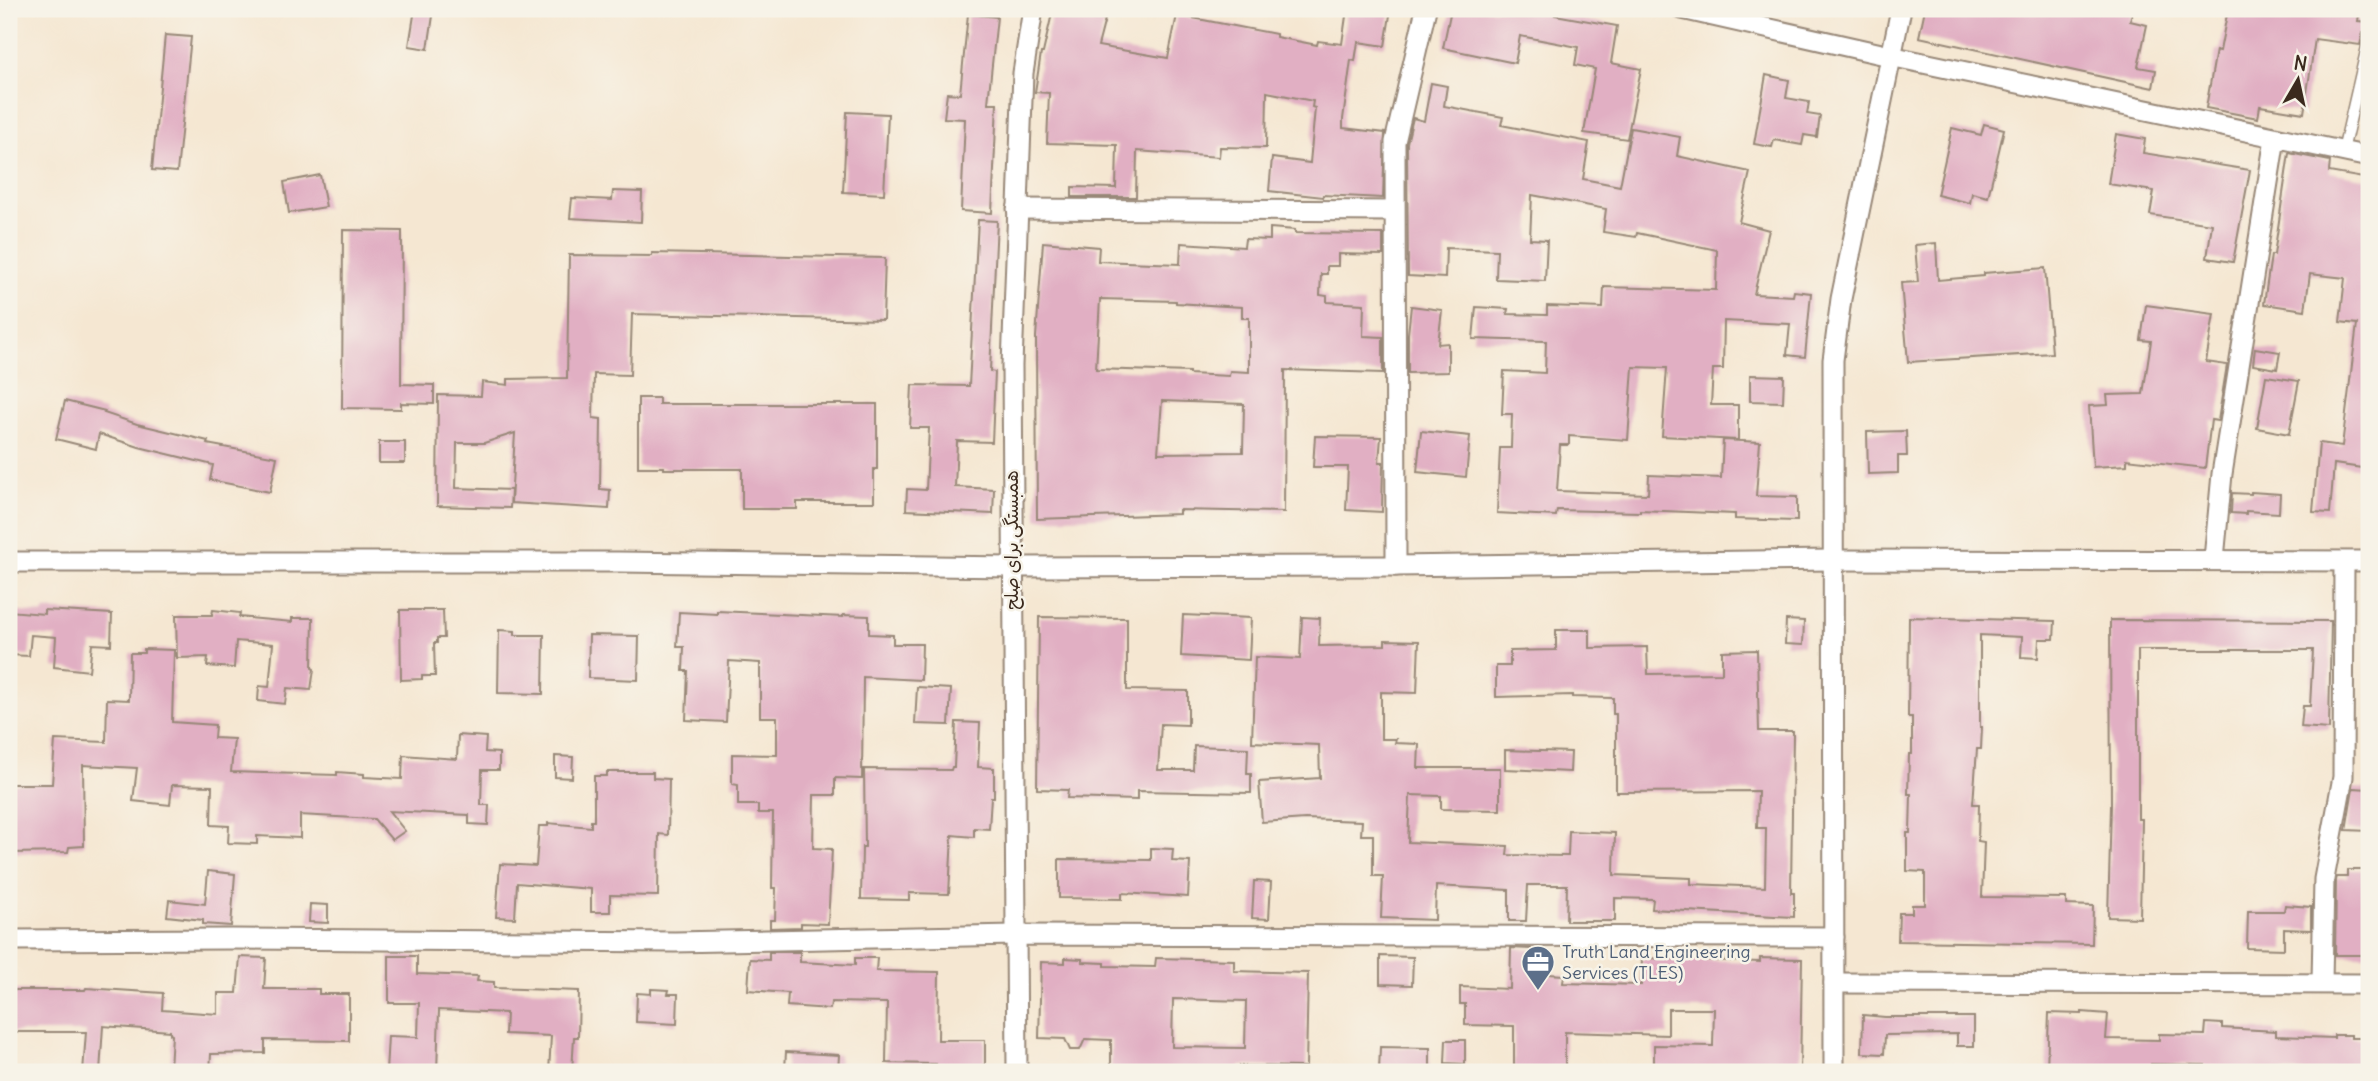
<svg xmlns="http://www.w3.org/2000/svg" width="2378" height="1081" viewBox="0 0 2378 1081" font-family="Delius,'Playpen Sans Arabic',sans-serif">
  <rect width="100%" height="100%" fill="#f7f3e8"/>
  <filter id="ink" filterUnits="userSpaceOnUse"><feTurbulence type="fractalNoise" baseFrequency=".0143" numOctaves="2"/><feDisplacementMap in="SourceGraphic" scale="14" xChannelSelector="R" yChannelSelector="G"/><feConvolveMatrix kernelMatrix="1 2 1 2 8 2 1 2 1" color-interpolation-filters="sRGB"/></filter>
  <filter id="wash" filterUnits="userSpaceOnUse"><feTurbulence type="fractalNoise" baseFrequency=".00686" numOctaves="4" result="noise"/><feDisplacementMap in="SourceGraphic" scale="28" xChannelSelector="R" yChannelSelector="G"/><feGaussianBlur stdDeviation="1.57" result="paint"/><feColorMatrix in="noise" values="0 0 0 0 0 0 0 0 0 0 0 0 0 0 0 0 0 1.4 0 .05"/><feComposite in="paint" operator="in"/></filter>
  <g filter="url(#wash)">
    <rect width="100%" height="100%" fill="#f5e7d2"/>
    <g id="blocks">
      <!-- building -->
      <g fill="#e1afc3" fill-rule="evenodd">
        <path d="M415 9H434L428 49 409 46Z"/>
        <path d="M1053 9 1105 19 1098 46 1168 58 1177 15 1276 34V37L1317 45 1318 41 1342 44 1347 9H1391L1385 46 1358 42 1355 61 1351 60 1343 119V128L1385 133 1383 198 1323 195V197L1269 191 1272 158 1310 163 1315 108 1312 107 1313 101 1267 92 1266 148 1220 147 1219 157 1137 151 1136 197H1072V187L1116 188 1117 145 1047 143 1049 93 1035 92 1041 53H1043Z"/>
        <path d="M1451 9H1557L1555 15 1617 26 1611 63 1641 69 1627 139 1584 133 1595 69 1575 65 1578 47 1520 36 1515 63 1443 48Z"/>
        <path d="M1925 9H2133L2130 21 2147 25 2138 67 2156 70 2153 88 1919 37Z"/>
        <path d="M2228 9H2360L2358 21 2369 22V31L2363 33 2360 45 2315 39 2304 113 2260 106 2258 118 2206 108 2216 50 2220 51Z"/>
        <path d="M968 14 997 17 988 103H997L992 213 961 211 965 119 944 118 947 93 960 94Z"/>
        <path d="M165 35 191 37 177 172 152 170Z"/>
        <path d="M1766 75 1789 80 1786 98 1809 102 1807 114 1820 116 1817 137 1804 135 1802 145 1774 140 1772 147 1754 144Z"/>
        <path d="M1431 83 1447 86 1444 106 1503 117 1501 125 1589 142 1583 179 1620 186 1631 128 1680 137 1677 156 1750 172 1739 222 1769 230 1754 294 1793 296 1794 291 1811 293 1805 357 1787 355 1790 324 1724 321 1723 369H1713L1711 405H1738V440L1662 436 1667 368 1633 367 1628 440 1569 436V445H1560L1557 491 1648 494 1649 475 1721 478 1723 440 1760 442 1756 496 1797 497V521L1735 519V514L1640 510V512L1557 510 1556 516 1497 513 1500 448H1511L1512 414H1502L1504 371 1545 373 1546 341 1473 339 1476 307 1508 309 1507 314 1547 315V306L1603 308 1604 287 1716 290 1717 250 1637 233 1636 237 1603 232 1606 209 1532 195 1530 239 1547 240 1545 281 1496 279 1497 250 1446 248 1445 278 1408 276 1407 143 1413 118 1424 121Z"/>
        <path d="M847 112 888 114 884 194 843 192Z"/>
        <path d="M1984 124 2004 129 1988 197 1972 193 1970 203 1937 195 1952 128 1981 135Z"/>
        <path d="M2116 134 2145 139 2143 153 2250 170 2233 262 2207 258 2212 224 2150 215 2154 191 2108 184Z"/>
        <path d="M2289 153 2330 161 2329 172 2369 179V469L2334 464 2330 513 2313 512 2319 443 2342 446 2357 324 2340 322 2345 278 2310 274 2305 310 2264 304 2271 255H2274Z"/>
        <path d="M320 175 326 207 289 213 284 182Z"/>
        <path d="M613 191 642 192 641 222 570 218 572 198 612 200Z"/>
        <path d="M978 220 997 221 990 371 995 372 992 442 957 441 955 487 994 489 993 514 906 510 907 489 926 490 929 428H910L912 385 969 386Z"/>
        <path d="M1270 228 1295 230V233L1383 234V255L1338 254V266H1327V274H1321L1320 295 1327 296V302L1364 304 1363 336 1383 337V373L1285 370 1284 512 1179 510V514L1037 519 1036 337 1043 242 1099 247 1098 261 1180 264 1181 243 1244 247 1245 239 1270 240ZM1100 299 1176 301V303L1242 307V318H1249V372L1230 371 1229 376 1189 374V372L1096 369ZM1162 401 1244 404 1243 452 1158 453Z"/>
        <path d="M343 230 402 231 401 384 434 385V404L401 403V409L342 408Z"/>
        <path d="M1936 243 1938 280 1984 276V273L2045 268 2052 353 1908 362 1901 283 1918 282 1915 245Z"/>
        <path d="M652 253 885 258 883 320 632 314 630 375 594 374 593 418 601 419 600 489 610 490 609 509 511 503 515 433 484 443H457L456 488 511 490 510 508 437 506 438 395 481 396 482 382 508 385V379L567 378 569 255 652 256Z"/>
        <path d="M2146 305 2214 314 2206 362 2227 365 2218 421 2211 420 2205 468 2127 459V465L2093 467 2089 406 2108 405 2107 395 2143 394 2151 341 2141 340Z"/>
        <path d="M1411 306 1442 310 1438 344 1448 343V372L1408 373V334Z"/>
        <path d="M2255 348 2280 352 2277 369 2253 365Z"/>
        <path d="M1750 375 1784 376 1783 402 1750 401Z"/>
        <path d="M2266 376 2299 381 2289 434 2257 428Z"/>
        <path d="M638 398H659V404H877V469H874V502H797V509H742V469H664V467H638Z"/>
        <path d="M65 401 105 411 104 413 137 424 208 441 207 444 277 457 270 492 210 480 213 465 139 447 99 434 96 449 56 439Z"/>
        <path d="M1421 431 1470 436 1466 477 1417 472Z"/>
        <path d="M1906 431 1907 456H1898V473L1868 474 1867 432Z"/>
        <path d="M1315 436 1381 437 1379 462H1383L1382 512 1346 510 1348 467H1313Z"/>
        <rect x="379" y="442" width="26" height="21"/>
        <path d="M2251 492 2280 494 2279 513 2246 511V514L2231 513 2232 493 2251 494Z"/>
        <path d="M44 610 112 614 111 645 92 644 89 671 54 667 56 637 31 635 29 656 9 655V611L44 614Z"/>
        <path d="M213 610 240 613 239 617 292 622V618H313L312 668 314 669 311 690 287 688 285 704 258 701 259 686 269 687 273 644 236 641 234 668 207 666 208 657 177 658 176 615H212Z"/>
        <path d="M400 610H443L444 638H437V643H434L435 676H422V679L401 680Z"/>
        <path d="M717 611 843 617V615L869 616V634L893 635V644H922L921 680 863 677 862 779 835 778V795H814L813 848 832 849 828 924 801 923V927L770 928V920H775L776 888H772L773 813H758V805H738V785L732 784V754L777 755V717H760V663L729 661 726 722 686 720 688 671H683L684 647H677L679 612 717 614Z"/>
        <path d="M1183 615 1251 618 1249 660 1181 656Z"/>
        <path d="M1039 617 1127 618V690L1188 691V725L1161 724 1158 770H1193L1194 746 1248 748 1247 774H1251V793L1137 791V800L1067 798 1068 790 1037 789Z"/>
        <path d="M1302 617 1320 618 1319 646 1385 645V640L1419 641 1417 693 1381 692V739H1396L1395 743 1419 744 1418 768H1500V810L1441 809V796L1410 795 1408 842 1508 846 1507 855 1568 856 1569 831 1615 833 1614 875 1691 878V884L1765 887 1766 828H1757L1758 791 1616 792V714H1613V698L1572 697V695L1496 697V666H1510V651L1556 650V630H1590V648L1647 647 1648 674 1722 673V651L1757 650 1759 731H1793L1791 893H1794V917L1652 909 1653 899 1615 898V921H1566L1567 885H1528L1526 921H1509V890L1436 886 1435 920 1381 918 1383 876H1373V835H1361L1362 821 1305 819 1262 822 1259 782 1320 778 1319 745 1252 742 1255 657 1300 659Z"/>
        <path d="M1909 617 2055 621 2054 639H2039L2038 658 2021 657 2022 637 1980 635V727H1982L1981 749H1977L1973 804H1979L1978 841 1984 842 1982 897 2066 898V905L2093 906 2092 944 1898 941 1899 913H1912V905H1925V872L1907 871V833H1910L1911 794H1908L1909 754H1912V717H1908Z"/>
        <path d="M1786 620 1804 621 1803 645 1785 644Z"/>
        <path d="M2110 620 2331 621 2329 729 2301 727 2303 706H2310L2313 650H2138V819H2142L2140 918 2108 917 2111 806Z"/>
        <path d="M499 630 515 631V635H544L543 694 498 693Z"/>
        <path d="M589 635 639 636 638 680 588 678Z"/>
        <path d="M144 649 174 650 172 722 215 725 214 738 234 739 231 772 337 775V772L364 774V777L402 779 403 755 457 759 458 735 486 737 485 752 499 753V770H482L481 805H489L488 825 469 824V815L389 811 405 831 392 840 374 819 300 815V838L257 836V844L228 843 229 826 211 825 212 786 172 785 170 805 133 801 137 768 83 765 84 846 69 847 68 852 9 853V784H52L55 740 106 742 107 699 129 700 130 653H144Z"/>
        <path d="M917 687 951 689 949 725 915 724Z"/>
        <path d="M956 722 980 723 978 767 994 768V797H991L989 829 974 828V837L952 835 949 894 909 893V900L861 899 862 847H865L864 769 951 770 952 767H954Z"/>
        <path d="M1505 750 1571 752 1570 772 1505 769Z"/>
        <path d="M555 756 573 757 572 778 555 777Z"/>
        <path d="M607 772H653V778L669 779 668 835 659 834 658 896 610 895V912H591V889L517 883 515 918 496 917 500 864 536 866 539 826H548V823L591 827V821H594V776H607Z"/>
        <path d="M2353 788 2369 789V831L2346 830Z"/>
        <path d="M1151 848 1173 849 1172 861 1190 862 1188 897 1122 893V899L1059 898V859L1151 860Z"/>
        <path d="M2347 870H2369V955H2335L2336 880 2337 877H2347Z"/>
        <path d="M208 871 235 874 231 926 203 924V920L167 916 169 900 205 904Z"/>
        <path d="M1254 881 1271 882 1269 919 1252 918Z"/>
        <path d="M310 904 328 905V923L309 922Z"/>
        <path d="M2285 905 2311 907V930L2284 929V949L2247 948 2248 911H2284Z"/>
        <path d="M1511 948 1531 949V973L1564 975 1563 983 1641 985 1642 958 1760 962V958L1802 959 1800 1072H1654V1045L1713 1046 1714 1009H1668V1035L1565 1032V1072H1514V1026L1465 1025V1004H1460V987L1510 989Z"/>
        <path d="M769 952H800V962L855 965V958H877L876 971 939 972 938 1040H985V1072H936V1064L886 1063 887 1003 831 1002 830 1009 787 1006 788 993 748 990 750 959 769 960Z"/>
        <path d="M389 956H417V974L478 976 477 981 494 982V988L579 991 578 1037H574L572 1072H549L551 1036 505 1034 506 1013 439 1010 437 1072H386L388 1036 418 1037 419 1003H389Z"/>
        <path d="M1380 956 1413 957 1412 985 1380 984Z"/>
        <path d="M240 957 266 958 264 989H319V994H349V1041L265 1040V1053L211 1054 210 1072H192V1070L170 1068 172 1035 170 1034V1031L103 1026 100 1072H83L86 1032H9V990H85L86 988 163 993 162 1010 218 1014V993H237Z"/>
        <path d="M1065 958 1082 959V962L1105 963V966L1155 967 1156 958 1234 960V971L1308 973 1306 1067 1240 1066V1072H1111V1040L1085 1039 1080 1050H1070L1065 1039 1039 1038 1041 962 1065 963ZM1173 999 1246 1001 1245 1048 1172 1047Z"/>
        <path d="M651 989 669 990 668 994H678L677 1024 636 1022 637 993 651 994Z"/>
        <path d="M2082 1012 2108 1014 2106 1039 2159 1040V1034L2205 1035 2206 1023 2222 1024V1028L2276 1031V1036L2334 1038V1035H2351V1038H2365L2364 1072H2205V1065L2151 1064V1072L2047 1070 2049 1013 2082 1014Z"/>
        <path d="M1863 1015 1885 1017H1974V1046H1957V1034L1885 1035 1884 1054 1862 1053Z"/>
        <path d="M1446 1040H1465V1064L1445 1063Z"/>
        <path d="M1380 1047 1430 1048V1072H1379Z"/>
        <path d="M786 1052 839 1055 838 1072H796V1070L785 1069Z"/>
      </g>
    </g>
  </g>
  <g filter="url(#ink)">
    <use href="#blocks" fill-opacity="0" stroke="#988878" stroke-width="2"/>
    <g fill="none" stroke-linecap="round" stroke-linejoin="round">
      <defs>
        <path id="lane" d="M2343 151 2369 38"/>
        <g id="street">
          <path d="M1682 9 1890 56 2369 157"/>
          <path d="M1017 209 1394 211"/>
          <path d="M2214 559 2222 474 2275 138"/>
          <path d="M9 562H619L1012 567 1396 566 1833 560 2369 561"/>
          <path d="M1396 566 1395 142 1426 9"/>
          <path d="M9 940 233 939 675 942 1015 935 1834 937"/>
          <path d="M2322 982 2324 879 2343 777 2344 562"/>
          <path d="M1834 983 2369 984"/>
          <path d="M1017 1072 1012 365 1023 73 1033 9"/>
          <path d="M1834 1072 1833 360 1841 299 1901 9"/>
        </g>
      </defs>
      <!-- lane casing -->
      <use href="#lane" stroke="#988878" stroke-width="13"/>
      <!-- street casing -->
      <use href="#street" stroke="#988878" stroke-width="23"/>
      <!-- lane -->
      <use href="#lane" stroke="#fff" stroke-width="10"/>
      <!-- street -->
      <use href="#street" stroke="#fff" stroke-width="19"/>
    </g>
  </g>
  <!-- icons -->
  <defs>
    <symbol id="office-pin" viewBox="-11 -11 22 30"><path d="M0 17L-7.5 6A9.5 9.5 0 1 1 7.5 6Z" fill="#5c6f8a" stroke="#f7f3e8"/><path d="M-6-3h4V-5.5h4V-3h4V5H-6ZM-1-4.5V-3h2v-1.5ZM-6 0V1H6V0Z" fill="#fff"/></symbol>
  </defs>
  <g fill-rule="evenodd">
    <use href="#office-pin" x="1519" y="943" width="38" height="52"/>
  </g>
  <g text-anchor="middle" stroke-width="5" stroke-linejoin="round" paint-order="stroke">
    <!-- street labels -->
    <g font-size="18" fill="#3b2a1e" stroke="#f7f3e8">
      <text transform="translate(1012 540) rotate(-90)" y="6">همبستگی برای صلح</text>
    </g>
    <!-- service labels -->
    <g font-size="18" fill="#4e5e75" stroke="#f7f3e8" text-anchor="start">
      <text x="1562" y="958">Truth Land Engineering<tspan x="1562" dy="21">Services (TLES)</tspan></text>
    </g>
  </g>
  <!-- margin -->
  <rect width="2378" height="1081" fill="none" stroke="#f7f3e8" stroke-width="35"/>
  <!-- north arrow -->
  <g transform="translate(2298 80) rotate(9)" stroke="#f7f3e8" stroke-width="5" paint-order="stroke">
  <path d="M0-5L12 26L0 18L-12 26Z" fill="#3b2a1e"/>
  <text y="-10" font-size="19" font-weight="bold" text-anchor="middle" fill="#3b2a1e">N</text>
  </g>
</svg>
